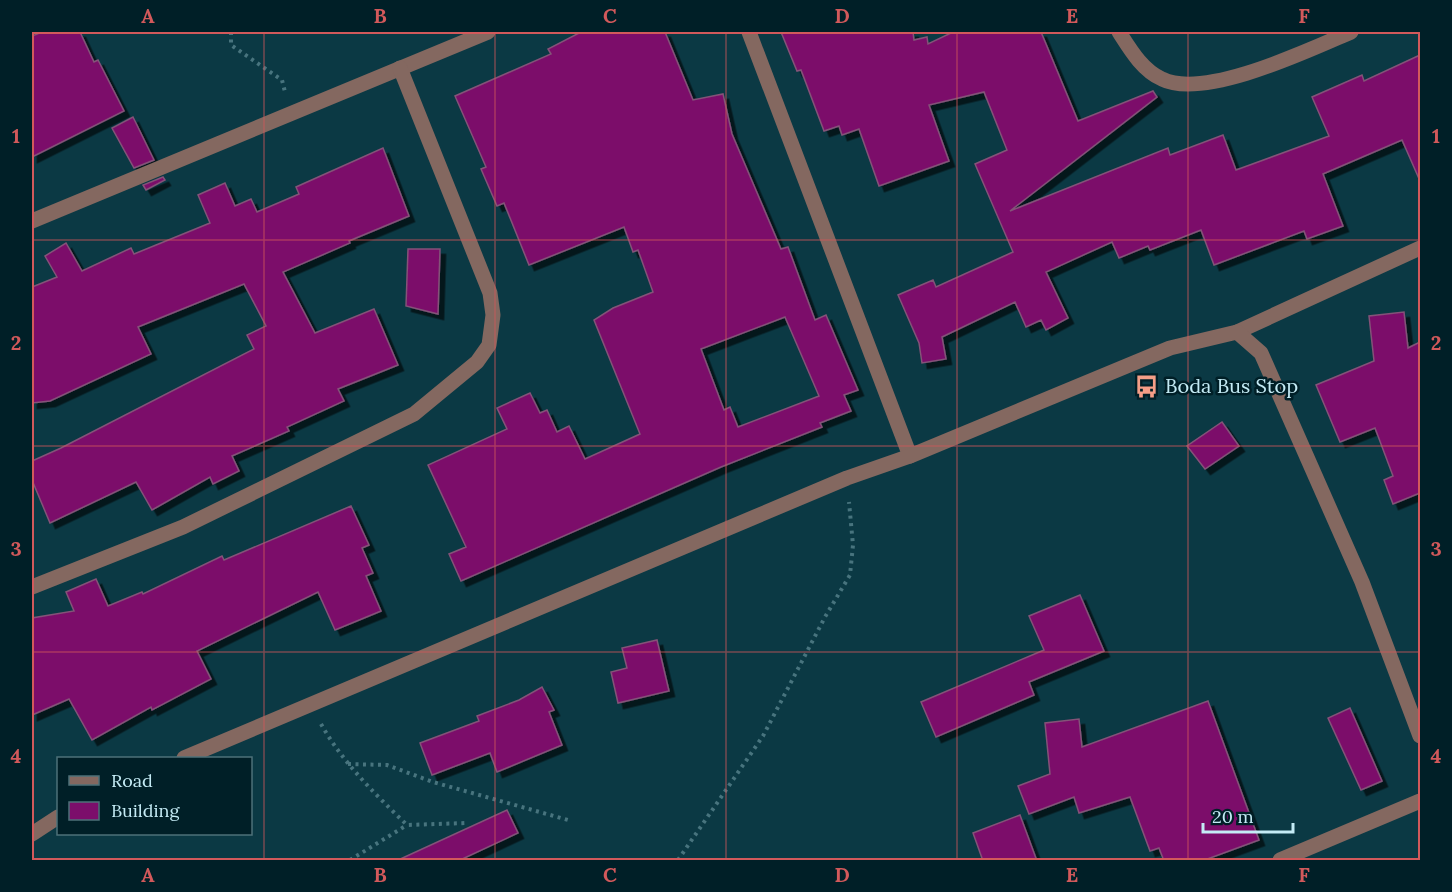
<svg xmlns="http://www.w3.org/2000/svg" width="1452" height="892" viewBox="0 0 1452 892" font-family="Lora,serif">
  <defs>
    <filter id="shadow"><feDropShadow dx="5.5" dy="5.5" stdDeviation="0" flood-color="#0009"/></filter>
  </defs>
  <rect width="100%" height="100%" fill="#0b3944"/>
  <!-- building -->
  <g fill="#7c0e6b" stroke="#845278" stroke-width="1.5" fill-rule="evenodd" filter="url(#shadow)">
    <path d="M42 32H80L94 62 98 60 124 111 32 157V36Z"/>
    <path d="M581 32H665L693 100 723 94 732 134 781 249 788 247 815 320 826 315 858 390 844 395 851 411 820 423 822 427 721 467 461 581 449 554 466 547 428 465 507 429 497 408 530 393 540 413 547 410 557 432 569 426 585 459 640 434 594 320 613 308 653 292 638 250 633 252 624 227 529 265 504 203 497 206 481 169 486 167 455 96 551 54 548 49ZM785 317 819 396 738 427 730 407 724 410 701 349Z"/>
    <path d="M781 32H913L914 40 927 37 928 44 953 32H1041L1078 121 1153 91 1157 97 1010 211 1168 148 1170 155 1223 135 1236 170 1329 136 1312 97 1362 75 1364 81 1420 55V181L1402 140 1323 174 1343 226 1307 239 1304 231 1214 265 1201 230 1150 250 1148 246 1119 258 1112 242 1046 272 1068 318 1046 330 1041 320 1026 327 1015 302 942 337 946 359 922 363 919 343 898 295 933 280 936 287 1013 252 975 164 1007 150 984 92 929 105 949 161 879 186 859 129 842 135 839 126 824 131 801 70 797 71Z"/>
    <path d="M133 117 154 160 134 168 112 128Z"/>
    <path d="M383 148 409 216 349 241 350 243 283 272 315 333 374 309 398 365 338 389 344 401 287 427 289 431 232 456 239 471 213 484 210 477 152 510 136 482 50 523 32 480V461L61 448 254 349 247 335 266 326 244 284 138 327 151 354 50 401 32 403V287L57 277 45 256 66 243 82 271 131 248 134 254 210 223 198 195 225 183 235 206 251 199 257 212 299 194 296 187Z"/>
    <path d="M163 177 165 180 146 190 143 185Z"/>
    <path d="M408 249H440L438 314 406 306Z"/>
    <path d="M1404 312 1408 348 1420 342V493L1393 504 1384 480 1393 476 1375 428 1340 442 1316 385 1374 361 1369 316Z"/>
    <path d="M1222 422 1239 446 1205 469 1187 446Z"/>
    <path d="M351 506 369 545 362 548 373 573 366 576 381 611 335 630 318 592 197 651 211 679 152 710 151 707 92 740 69 699 32 715V618L74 611 66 592 96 579 108 606 142 592 143 594 222 556 224 560Z"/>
    <path d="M1080 595 1104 651 1029 682 1034 695 936 737 921 702 1044 650 1029 616Z"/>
    <path d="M657 640 669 691 618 703 611 672 627 668 622 648Z"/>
    <path d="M542 687 554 710 549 712 562 745 497 772 490 753 432 775 420 743 479 721 477 716 519 700Z"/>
    <path d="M1208 701 1259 840 1202 861H1164L1159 848 1150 851 1130 797 1079 813 1074 797 1029 814 1018 786 1050 774 1045 723 1079 719 1082 747Z"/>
    <path d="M1350 708 1382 781 1361 790 1328 718Z"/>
    <path d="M507 810 518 833 458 861H396Z"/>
    <path d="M1020 815 1037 861H983L973 833Z"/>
  </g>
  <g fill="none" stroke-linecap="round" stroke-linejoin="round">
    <!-- path -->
    <g stroke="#48747e" stroke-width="4" stroke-dasharray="3 4.5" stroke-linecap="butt">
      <path d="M231 32V45L282 80 285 92"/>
      <path d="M321 724C343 763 375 794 407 825L466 823"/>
      <path d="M348 764 387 765 433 782 568 820"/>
      <path d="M350 860 407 825"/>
      <path d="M678 860 763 736 825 617 850 575 853 545 849 502"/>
    </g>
    <!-- street -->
    <g stroke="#846860" stroke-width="15">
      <path d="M749 32 910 456"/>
      <path d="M1119 32C1130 49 1142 70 1162 79 1204 100 1309 50 1351 32"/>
      <path d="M32 221 488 32"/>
      <path d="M1237 332 1420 248"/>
      <path d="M32 587 183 527 414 414 477 362 489 345 493 315 490 293 400 68"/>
      <path d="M184 758 847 478 910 456 1170 348 1237 332 1261 353 1362 582 1420 736"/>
      <path d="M32 834 58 817"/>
      <path d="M1280 860 1420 801"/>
    </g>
  </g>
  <!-- grid -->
  <path fill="none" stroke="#d2595b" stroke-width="1.5" stroke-opacity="0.55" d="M264 32V860M495 32V860M726 32V860M957 32V860M1188 32V860M32 240H1420M32 446H1420M32 652H1420"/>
  <!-- icons -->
  <defs>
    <symbol id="bus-bare" viewBox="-9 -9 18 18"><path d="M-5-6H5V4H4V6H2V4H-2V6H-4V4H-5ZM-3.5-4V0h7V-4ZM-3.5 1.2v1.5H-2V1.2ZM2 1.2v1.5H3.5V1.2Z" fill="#f49e87" stroke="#001f27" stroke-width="2.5" paint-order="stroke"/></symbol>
  </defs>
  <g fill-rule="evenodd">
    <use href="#bus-bare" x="1130" y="370" width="33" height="33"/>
  </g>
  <g text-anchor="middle" stroke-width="5" stroke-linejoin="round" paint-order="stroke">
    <!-- poi labels -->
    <g font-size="20" fill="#c4ebf5" stroke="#001f27" text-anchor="start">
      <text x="1165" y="393">Boda Bus Stop</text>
    </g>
  </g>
  <!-- border -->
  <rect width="1452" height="892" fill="none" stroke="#001f27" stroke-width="66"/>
  <!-- legend -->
  <rect x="57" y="757" width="195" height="78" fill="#001f27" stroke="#4e7179" stroke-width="1.5"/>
  <rect x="69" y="776" width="30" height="9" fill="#846860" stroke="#4e7179" stroke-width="1.5"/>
  <text x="111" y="787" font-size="18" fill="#c4ebf5">Road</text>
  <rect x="69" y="802" width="30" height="18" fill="#7c0e6b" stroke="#4e7179" stroke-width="1.5"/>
  <text x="111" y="817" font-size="18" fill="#c4ebf5">Building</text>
  <!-- scale -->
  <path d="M1203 823v9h90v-9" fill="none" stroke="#c4ebf5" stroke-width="3"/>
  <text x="1212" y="823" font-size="18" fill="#c4ebf5" stroke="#001f27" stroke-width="4.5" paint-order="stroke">20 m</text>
  <rect x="33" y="33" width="1386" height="826" fill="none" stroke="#d2595b" stroke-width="2"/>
  <g font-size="20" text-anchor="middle" font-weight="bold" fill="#d2595b">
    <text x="148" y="23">A</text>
    <text x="380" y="23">B</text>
    <text x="610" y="23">C</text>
    <text x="842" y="23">D</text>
    <text x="1072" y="23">E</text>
    <text x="1304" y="23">F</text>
    <text x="16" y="143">1</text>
    <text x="1436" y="143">1</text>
    <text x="16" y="350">2</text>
    <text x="1436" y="350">2</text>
    <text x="16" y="556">3</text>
    <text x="1436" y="556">3</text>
    <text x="16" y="763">4</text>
    <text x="1436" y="763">4</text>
    <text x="148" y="882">A</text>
    <text x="380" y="882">B</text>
    <text x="610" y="882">C</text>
    <text x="842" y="882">D</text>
    <text x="1072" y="882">E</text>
    <text x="1304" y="882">F</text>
  </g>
</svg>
